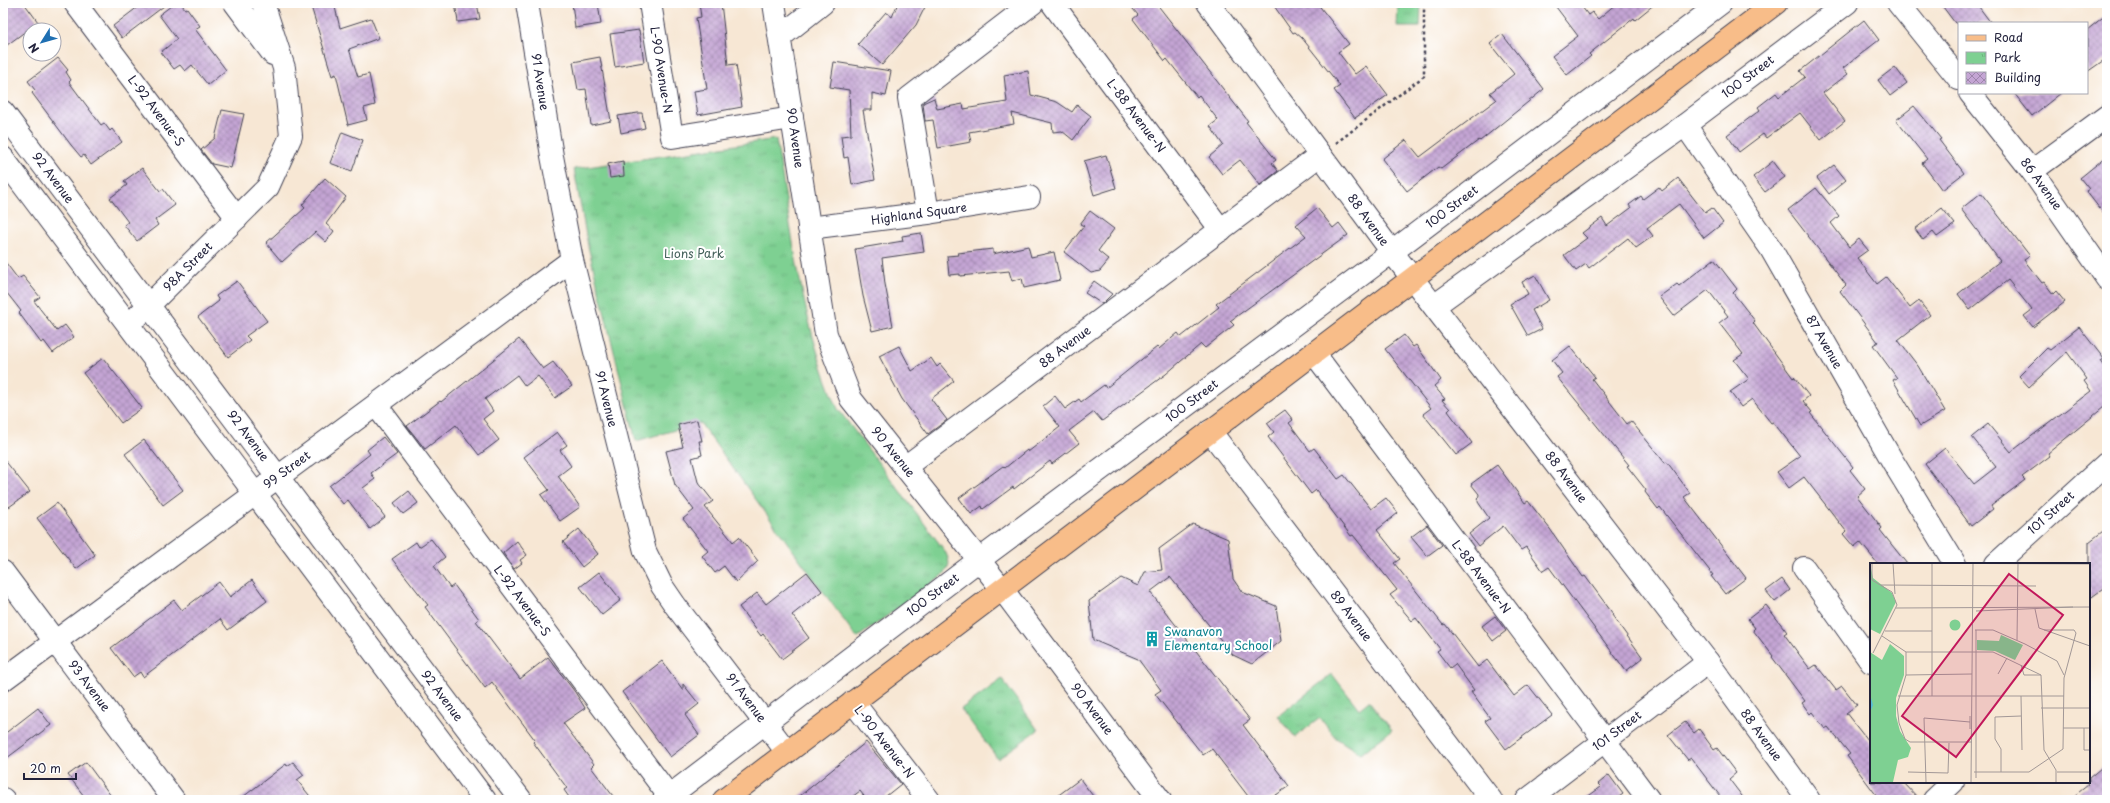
<svg xmlns="http://www.w3.org/2000/svg" width="2110" height="803" viewBox="0 0 2110 803" font-family="'Playpen Sans',sans-serif">
  <defs>
    <pattern id="park-tufts" width="24" height="20" patternUnits="userSpaceOnUse"><rect width="24" height="20" fill="#7ed092"/><path d="M3 7l-1-3M5 7V3M7 7l1-3M15 17l-1-3M17 17v-4M19 17l1-3" fill="none" stroke="#6db27f"/></pattern>
    <pattern id="building-cross-hatch" width="8" height="8" patternUnits="userSpaceOnUse"><rect width="8" height="8" fill="#c4a5d4"/><path d="M0 0l8 8M0 8l8-8" fill="none" stroke="#9f86ad"/></pattern>
  </defs>
  <rect width="100%" height="100%" fill="#fff"/>
  <filter id="ink" filterUnits="userSpaceOnUse"><feTurbulence type="fractalNoise" baseFrequency=".025" numOctaves="2"/><feDisplacementMap in="SourceGraphic" scale="8" xChannelSelector="R" yChannelSelector="G"/><feConvolveMatrix kernelMatrix="1 2 1 2 8 2 1 2 1" color-interpolation-filters="sRGB"/></filter>
  <filter id="wash" filterUnits="userSpaceOnUse"><feTurbulence type="fractalNoise" baseFrequency=".012" numOctaves="4" result="noise"/><feDisplacementMap in="SourceGraphic" scale="16" xChannelSelector="R" yChannelSelector="G"/><feGaussianBlur stdDeviation="0.9" result="paint"/><feColorMatrix in="noise" values="0 0 0 0 0 0 0 0 0 0 0 0 0 0 0 0 0 1.4 0 .05"/><feComposite in="paint" operator="in"/></filter>
  <g filter="url(#wash)">
    <rect width="100%" height="100%" fill="#f7e7d4"/>
    <!-- park -->
    <g fill="url(#park-tufts)" stroke="#507966">
      <path d="M1398 3H1421L1420 27H1397Z"/>
      <path d="M776 139C792 230 801 324 838 409L945 551C949 560 951 565 945 573L857 638 700 423 636 441 588 246 574 169Z"/>
      <path d="M1332 674 1359 709 1369 701 1392 730 1361 754 1336 738 1320 718 1295 737 1278 716Z"/>
      <path d="M1002 679 1038 730 998 759 961 709Z"/>
    </g>
    <g id="blocks">
      <!-- building -->
      <g fill="url(#building-cross-hatch)">
        <path d="M3 3H24L38 22 3 48Z"/>
        <path d="M143 3H168L122 38 113 26Z"/>
        <path d="M175 3H181L185 9 187 8 200 26 195 29 226 70 208 85 192 65 185 71 180 65 174 69 161 52 177 39 159 15Z"/>
        <path d="M310 3H334L340 28 371 18 379 38 349 49 358 77 369 74 375 105 364 108 367 120 348 125 336 74 332 76Z"/>
        <path d="M455 3H477L480 19 458 22Z"/>
        <path d="M572 3H598L601 24 575 28Z"/>
        <path d="M699 3H721L728 65 736 64 742 107 698 115 694 91 707 89 696 18 701 17Z"/>
        <path d="M898 3H927L916 25 882 65 858 44 886 12 892 17Z"/>
        <path d="M1128 3H1156L1248 121 1246 122 1276 160 1272 163 1278 171 1260 185 1240 160 1222 174 1209 157 1223 145 1210 126 1218 120 1199 95 1197 97 1167 59 1165 61 1133 19 1138 15Z"/>
        <path d="M1272 3H1317L1349 44 1338 52 1355 74 1366 66 1388 95 1355 118 1334 90 1340 86 1302 38 1295 32 1293 33Z"/>
        <path d="M1553 3H1579L1588 15 1592 12 1598 19 1617 3H1656L1635 20 1634 18 1589 54 1591 56 1567 75 1552 56 1578 36Z"/>
        <path d="M1940 3H1976L1991 23H1955Z"/>
        <path d="M2107 14V58L2087 72V30Z"/>
        <path d="M1864 20 1879 40 1843 68 1848 74 1823 93 1845 121 1821 140 1800 113 1766 138 1763 134 1739 152 1727 135 1760 110 1758 107 1776 93 1779 97 1805 77 1800 71Z"/>
        <path d="M639 30 644 62 615 67 610 34Z"/>
        <path d="M1502 34 1544 89 1480 141 1479 140 1441 169 1438 167 1407 191 1382 159 1406 140 1420 157 1496 100 1490 93 1514 74 1490 44Z"/>
        <path d="M600 57 611 121 591 125 586 89 578 90 573 62Z"/>
        <path d="M58 58 68 70 66 72 71 80 69 82 101 125 104 123 110 131 112 129 122 142 91 165 84 155 81 157 71 145 32 93 35 90 28 81Z"/>
        <path d="M834 62 891 71 886 96 872 93V110H863L875 180 852 185 848 157 844 158 841 136 851 135 849 90 830 87Z"/>
        <path d="M1895 67 1907 83 1890 96 1878 80Z"/>
        <path d="M1028 71 1031 95 1057 102 1072 112 1077 105 1091 116 1073 140 1062 131 1053 132 1052 123 1012 113 1014 124 969 132 971 142 938 148 933 120 925 121 923 103 934 98 937 109 963 104 964 109 1007 102 1004 75Z"/>
        <path d="M2014 93H2061L2032 116Z"/>
        <path d="M1914 106 1941 139 1939 140 1964 173 1942 190 1922 163 1927 159 1896 120Z"/>
        <path d="M222 110 244 114 231 168 212 164 201 150 215 138Z"/>
        <path d="M638 113H642L645 128 621 133 618 116Z"/>
        <path d="M342 132 363 140 352 171 330 163Z"/>
        <path d="M1106 155 1116 188 1094 195 1084 161Z"/>
        <path d="M2107 156V218L2086 191 2089 189 2080 178Z"/>
        <path d="M623 161 624 176 610 178 608 164Z"/>
        <path d="M1773 161 1785 177 1765 192 1753 177Z"/>
        <path d="M1834 165 1846 180 1829 194 1817 178Z"/>
        <path d="M142 168 160 191 163 189 175 205 155 220 158 225 137 241 124 225 128 222 110 198 127 185 124 181Z"/>
        <path d="M325 178 346 197 326 224 334 231 326 242 315 232 282 262 266 243 305 208 302 205Z"/>
        <path d="M1678 178 1705 213 1712 208 1723 223 1704 238 1679 204 1647 228 1653 236 1636 248 1628 238 1589 268 1586 264 1576 271 1564 255 1587 238 1582 233 1602 218 1607 226 1631 208 1629 205 1641 196 1643 199 1659 187 1662 191Z"/>
        <path d="M1816 188 1839 216 1831 223 1849 247 1859 239 1868 250 1857 258 1877 284 1886 277 1910 308 1919 301 1930 315 1898 340 1918 366 1945 411 1920 426 1893 380 1897 378 1873 345 1878 342 1840 291 1846 285 1788 210Z"/>
        <path d="M1981 193 2030 256 2024 260 2042 283 2044 282 2053 294 2056 291 2065 302 2033 327 2024 316 2032 310 2008 280 1970 310 1958 294 2000 261 1961 209Z"/>
        <path d="M1317 208 1333 228 1339 223 1348 235 1230 321 1234 325 1205 348 1201 344 1166 374 1102 421 1094 412 1069 431 1079 443 1052 464 1050 461 1014 489 1013 487 983 509 982 506 971 514 959 498 1003 466 1005 468 1027 450 1028 452 1060 427 1043 406 1055 396 1065 409 1079 399 1081 402 1104 385 1106 388 1157 347 1159 349 1178 333 1181 337 1219 307 1216 304 1306 236 1296 225Z"/>
        <path d="M1942 208 1955 224 1937 237 1933 232 1923 240 1915 229Z"/>
        <path d="M1090 211 1114 229 1098 251 1109 260 1100 271 1091 273 1064 252 1084 226 1080 224Z"/>
        <path d="M921 233 924 252 882 258 885 284 893 326 872 331 863 296 855 249 903 241 902 236Z"/>
        <path d="M1028 246 1031 257 1054 252 1060 280 1024 288 1022 278 1012 281 1009 271 960 276V274L949 275 947 256 959 255 958 253 993 249V254Z"/>
        <path d="M3 259 18 279 23 276 40 297 34 301 57 331 65 325 74 337 53 353 44 341 41 343 19 313 21 311 3 288Z"/>
        <path d="M1714 259 1737 289 1733 293 1755 321 1753 323 1793 378 1794 377 1809 396 1803 401 1812 412 1810 413 1853 467 1850 470 1865 489 1857 496 1882 528 1880 530 1907 564H1878L1860 542 1854 547 1843 534 1846 531 1804 477 1789 488 1777 472 1800 456 1773 422 1771 423 1752 399 1741 407 1730 392 1749 379 1734 360 1743 354 1719 323 1728 316 1708 290 1674 316 1659 297 1677 284 1679 286Z"/>
        <path d="M1535 275 1549 300 1532 310 1542 329 1528 336 1510 304 1528 294 1522 282Z"/>
        <path d="M237 281 267 321 246 336 250 340 228 357 198 317 219 301 216 296Z"/>
        <path d="M1094 281 1112 294 1102 304 1085 293Z"/>
        <path d="M2079 327 2104 359 2101 361 2107 370V411L2104 407 2048 453 2050 456 2022 477 2025 480 1991 506 1993 509 1971 526 1925 464 1945 448 1974 484 1996 467 1972 437 1988 424 2011 452 2091 391 2084 381 2087 379 2067 352 2029 387 2019 376 2047 348 2050 350Z"/>
        <path d="M1404 335 1413 347 1416 345 1441 380 1434 386 1445 399 1442 400 1450 409 1448 411 1472 443 1456 455 1423 414 1431 408 1385 349Z"/>
        <path d="M519 339 543 369 553 362 572 386 555 398 538 376 525 386 517 375 485 399 493 411 483 419 499 440 479 455 456 425 425 449 407 426 440 401 441 402Z"/>
        <path d="M899 346 912 371 931 358 937 367 940 364 954 381 931 399 947 420 928 434 902 399 879 356Z"/>
        <path d="M1570 346 1595 377 1592 379 1627 424 1631 421 1665 463 1667 462 1690 493 1684 497 1746 578 1725 594 1711 576 1713 575 1660 507 1658 509 1645 492 1646 490 1627 466 1629 465 1557 377 1562 373 1552 360Z"/>
        <path d="M103 358 142 408 121 423 83 373Z"/>
        <path d="M1285 410 1293 420 1289 423 1310 451 1314 448 1338 479 1344 475 1371 509 1386 498 1398 513 1377 530 1400 559 1394 563 1443 625 1445 624 1478 667 1487 660 1514 696 1528 685 1552 715 1506 749 1485 721 1490 718 1471 692 1474 690 1455 664 1450 668 1437 651 1440 649 1416 618 1412 621 1390 595 1397 590 1353 535 1351 536 1316 490 1311 494 1268 437 1274 432 1267 423Z"/>
        <path d="M697 420 702 441H699L702 455 692 458 698 482 713 501 705 507 733 542 739 537 758 561 736 582 724 566 715 573 702 556 708 551 683 519 694 510 675 485 666 451 683 447 678 425Z"/>
        <path d="M557 432 567 445 560 450 571 466 558 476 580 507 560 521 541 495 549 490 524 457Z"/>
        <path d="M383 437 397 454 371 473 375 479 363 488 385 517 370 529 348 500 343 504 329 486 370 454 367 450Z"/>
        <path d="M144 440 183 490 163 505 125 454Z"/>
        <path d="M3 458 30 492 9 507 3 499Z"/>
        <path d="M1497 465 1525 503 1528 501 1550 529 1583 577 1585 576 1613 614 1612 615 1643 658 1626 671 1549 567 1543 571 1526 547 1521 550 1503 526 1478 546 1469 534 1489 518 1478 502 1479 494 1471 484Z"/>
        <path d="M409 491 418 503 403 514 394 503Z"/>
        <path d="M57 503 95 555 76 569 37 518Z"/>
        <path d="M1193 524 1228 539 1233 579 1242 592 1276 606 1281 641 1252 664 1233 655 1170 577 1150 592 1250 720 1243 725 1289 786 1269 800H1251L1212 749 1203 755 1155 694 1161 690 1138 659 1093 640 1089 601 1121 578 1138 586 1145 572 1162 570 1159 549Z"/>
        <path d="M1427 525 1442 545 1427 556 1411 537Z"/>
        <path d="M2107 528V586L2089 599V542Z"/>
        <path d="M579 529 598 554 582 567 563 542Z"/>
        <path d="M431 539 445 557 434 566 450 588 454 585 479 619 476 621 520 679 548 657 575 692 585 708 563 723 594 764 591 767 616 800H571L564 790 567 788 533 742 535 740 492 682 485 688 425 607 428 605 392 559 416 542 419 547Z"/>
        <path d="M517 541 527 555 520 560 522 563 514 569 503 553Z"/>
        <path d="M599 572 621 600 602 615 580 587Z"/>
        <path d="M807 572 822 591 792 615 809 638 782 659 763 634 761 636 739 607 757 593 766 604Z"/>
        <path d="M1782 579 1790 590 1775 602 1766 591Z"/>
        <path d="M252 580 267 601 228 630 220 619 143 677 140 672 133 677 111 648 174 600 182 610 219 582 230 597Z"/>
        <path d="M1766 605 1787 632 1784 634 1810 669 1816 665 1836 690 1842 686 1857 705 1846 713 1871 745V782H1903L1920 800H1880L1847 756 1850 754 1828 727 1825 729 1812 712 1810 714 1802 703 1805 701 1772 657 1773 656 1753 630 1755 628 1748 619Z"/>
        <path d="M1495 616 1506 631 1493 641 1482 626Z"/>
        <path d="M662 661 683 690V684L699 704 685 715 699 735 670 757 622 692Z"/>
        <path d="M38 708 51 725 3 761V735Z"/>
        <path d="M1685 722 1694 733 1699 729 1714 750 1717 748 1736 773 1729 779 1745 800H1723L1691 758 1688 760 1668 735Z"/>
        <path d="M866 742 901 784 881 800H867L860 791 848 800H795Z"/>
        <path d="M86 762 114 800H87L68 775Z"/>
        <path d="M293 762 304 775 297 780 313 800H239L286 764 287 766Z"/>
        <path d="M2107 763V800H2069L2088 785 2085 782H2089V778Z"/>
        <path d="M1609 775 1623 794 1615 800H1583L1601 787 1598 784Z"/>
        <path d="M1080 779 1096 800H1052Z"/>
      </g>
    </g>
  </g>
  <g filter="url(#ink)">
    <use href="#blocks" fill-opacity="0" stroke="#424052" stroke-width="1"/>
    <g fill="none" stroke-linecap="round" stroke-linejoin="round">
      <defs>
        <g id="minor">
          <path d="M75 3 237 218"/>
          <path d="M235 3 273 54"/>
          <path d="M527 3 552 156 572 260 645 551 662 586 675 605 787 752"/>
          <path d="M650 3 672 137 792 118"/>
          <path d="M774 3 826 334 851 399 1002 589 1160 800"/>
          <path d="M1052 3 1221 230"/>
          <path d="M1208 3 1392 252 1708 662 1809 800"/>
          <path d="M1898 3 1959 79"/>
          <path d="M780 37 823 3"/>
          <path d="M1970 93 2032 171 2107 279"/>
          <path d="M3 112 521 800"/>
          <path d="M1685 125 1771 249 1893 462 1955 564"/>
          <path d="M3 158 485 800"/>
          <path d="M2032 171 2107 116"/>
          <path d="M928 213 909 98 1033 3"/>
          <path d="M809 228 928 213 1029 197"/>
          <path d="M1434 306 1685 125 1847 3"/>
          <path d="M139 315 268 187 291 136 284 68 263 3"/>
          <path d="M1314 353 1649 800"/>
          <path d="M376 405 669 796"/>
          <path d="M1210 431 1491 800"/>
          <path d="M905 467 1320 155"/>
          <path d="M1996 564 2107 463"/>
          <path d="M1804 568 1871 662"/>
          <path d="M3 572 174 800"/>
          <path d="M3 680 572 260"/>
          <path d="M853 702 929 800"/>
          <path d="M3 799 4 800"/>
          <path d="M664 800 979 560 1392 252 1721 3"/>
          <path d="M1527 800 1708 662"/>
          <path d="M1934 800 1953 782"/>
        </g>
        <path id="major" d="M724 800 1776 3"/>
      </defs>
      <!-- minor casing -->
      <use href="#minor" stroke="#424052" stroke-width="24"/>
      <!-- major casing -->
      <use href="#major" stroke="#424052" stroke-width="24"/>
      <!-- path -->
      <path stroke="#424052" stroke-width="2.5" stroke-dasharray="3 3" stroke-linecap="butt" d="M1336 143 1424 76V3"/>
      <!-- minor -->
      <use href="#minor" stroke="#fff" stroke-width="22"/>
      <!-- major -->
      <use href="#major" stroke="#f8bd89" stroke-width="22"/>
    </g>
  </g>
  <!-- icons -->
  <defs>
    <symbol id="building-bare" viewBox="-9 -9 18 18"><path d="M-4-6H4V6H1V3H-1V6H-4ZM-2.5-4.3h1.7v1.8h-1.7ZM.8-4.3h1.7v1.8H.8ZM-2.5-1h1.7V.8h-1.7ZM.8-1h1.7V.8H.8Z" fill="#0f9aa8" stroke="#fff" stroke-width="2.5" paint-order="stroke"/></symbol>
  </defs>
  <g fill-rule="evenodd">
    <use href="#building-bare" x="1141" y="628" width="22" height="22"/>
  </g>
  <g text-anchor="middle" stroke-width="4" stroke-linejoin="round" paint-order="stroke">
    <!-- street labels -->
    <g font-size="12" fill="#22223b" stroke="#fff">
      <text transform="translate(661 70) rotate(81)" y="4">L-90 Avenue-N</text>
      <text transform="translate(1748 77) rotate(-37)" y="4">100 Street</text>
      <text transform="translate(540 82) rotate(81)" y="4">91 Avenue</text>
      <text transform="translate(156 111) rotate(53)" y="4">L-92 Avenue-S</text>
      <text transform="translate(1136 116) rotate(53)" y="4">L-88 Avenue-N</text>
      <text transform="translate(795 138) rotate(82)" y="4">90 Avenue</text>
      <text transform="translate(53 178) rotate(53)" y="4">92 Avenue</text>
      <text transform="translate(2041 184) rotate(54)" y="4">86 Avenue</text>
      <text transform="translate(1452 207) rotate(-37)" y="4">100 Street</text>
      <text transform="translate(919 214) rotate(-8)" y="4">Highland Square</text>
      <text transform="translate(1368 220) rotate(54)" y="4">88 Avenue</text>
      <text transform="translate(188 267) rotate(-45)" y="4">98A Street</text>
      <text transform="translate(1824 342) rotate(60)" y="4">87 Avenue</text>
      <text transform="translate(1065 347) rotate(-37)" y="4">88 Avenue</text>
      <text transform="translate(606 399) rotate(76)" y="4">91 Avenue</text>
      <text transform="translate(1192 401) rotate(-37)" y="4">100 Street</text>
      <text transform="translate(248 436) rotate(53)" y="4">92 Avenue</text>
      <text transform="translate(893 452) rotate(51)" y="4">90 Avenue</text>
      <text transform="translate(287 470) rotate(-36)" y="4">99 Street</text>
      <text transform="translate(1566 477) rotate(53)" y="4">88 Avenue</text>
      <text transform="translate(2051 513) rotate(-42)" y="4">101 Street</text>
      <text transform="translate(1481 577) rotate(53)" y="4">L-88 Avenue-N</text>
      <text transform="translate(933 595) rotate(-37)" y="4">100 Street</text>
      <text transform="translate(522 601) rotate(53)" y="4">L-92 Avenue-S</text>
      <text transform="translate(1351 616) rotate(53)" y="4">89 Avenue</text>
      <text transform="translate(89 686) rotate(53)" y="4">93 Avenue</text>
      <text transform="translate(442 696) rotate(53)" y="4">92 Avenue</text>
      <text transform="translate(746 698) rotate(53)" y="4">91 Avenue</text>
      <text transform="translate(1092 709) rotate(53)" y="4">90 Avenue</text>
      <text transform="translate(1617 731) rotate(-37)" y="4">101 Street</text>
      <text transform="translate(1761 735) rotate(54)" y="4">88 Avenue</text>
      <text transform="translate(884 742) rotate(52)" y="4">L-90 Avenue-N</text>
    </g>
    <!-- park labels -->
    <g font-size="12" fill="#425f59" stroke="#fff">
      <text x="694" y="258">Lions Park</text>
    </g>
    <!-- culture labels -->
    <g font-size="12" fill="#0d838f" stroke="#fff" text-anchor="start">
      <text x="1164" y="636">Swanavon<tspan x="1164" dy="14">Elementary School</tspan></text>
    </g>
  </g>
  <!-- overview -->
  <g transform="translate(1870 563)">
    <rect width="220" height="220" fill="#f7e7d4"/>
    <path d="M79.5 62a5.5 5.5 0 1 1 11 0a5.5 5.5 0 1 1-11 0Z" fill="#7ed092"/>
    <path d="M0 0 3 15 22 30 26 39 10 71 0 66ZM131 72 153 82 145 97 125 88 107 87V77L129 78ZM20 81 34 93V112L26 135V153L30 168 41 185 38 194 28 197 23 219H0V89L12 97Z" fill="#7ed092"/>
    <path fill="none" stroke="#58bcd6" stroke-width="2" d="M0 135 2 142 0 147"/>
    <path fill="none" stroke="#a29897" stroke-width="1" d="M2 0 220 1M2 0V17L22 29 27 42 3 90M23 0 25 31M11 22 166 23M26 45 220 44M165 46 169 65 220 83M106 48 203 44M105 67H123L155 81 187 98 194 112M106 67V215M15 68H62M12 73 36 89H123L171 112M147 77 148 1M36 89V112L27 142 29 160 35 176 40 179H102M151 102 154 112H171M128 111 137 95M36 112 102 111M171 112 174 187 186 207V220M28 133H194M62 133V0M151 133 152 187M171 145H220M193 165H220M214 165V187H220M100 166V153M38 209 78 210 79 180M104 209H159L193 186 194 115 206 70 204 67H174M131 209V186L125 176V154L151 153M187 209H220M56 219 54 155 100 159M101 220 103 0"/>
    <path fill="#c2185b" fill-opacity="0.15" stroke="#c2185b" stroke-width="2" d="M139 11 193 52 86 194 32 153Z"/>
    <rect width="220" height="220" fill="none" stroke="#22223b" stroke-width="2"/>
  </g>
  <!-- margin -->
  <rect width="2110" height="803" fill="none" stroke="#fff" stroke-width="16"/>
  <!-- legend -->
  <rect x="1958" y="22" width="130" height="72" fill="#ffffff" stroke="#a7a7b1"/>
  <rect x="1966" y="35" width="20" height="6" fill="#f8bd89" stroke="#a7a7b1"/>
  <text x="1994" y="42" font-size="12" fill="#22223b">Road</text>
  <rect x="1966" y="52" width="20" height="12" fill="url(#park-tufts)" stroke="#a7a7b1"/>
  <text x="1994" y="62" font-size="12" fill="#22223b">Park</text>
  <rect x="1966" y="72" width="20" height="12" fill="url(#building-cross-hatch)" stroke="#a7a7b1"/>
  <text x="1994" y="82" font-size="12" fill="#22223b">Building</text>
  <!-- north arrow -->
  <g transform="translate(42 42) rotate(233)"><circle r="19" fill="#ffffff" stroke="#a7a7b1"/>
  <path d="M0-3L7 15L0 10L-7 15Z" fill="#1f6fb2"/>
  <text y="-6" font-size="11" font-weight="bold" text-anchor="middle" fill="#22223b">N</text>
  </g>
  <!-- scale -->
  <path d="M24 773v6h52v-6" fill="none" stroke="#22223b" stroke-width="2"/>
  <text x="30" y="773" font-size="12" fill="#22223b" stroke="#ffffff" stroke-width="3" paint-order="stroke">20 m</text>
</svg>
